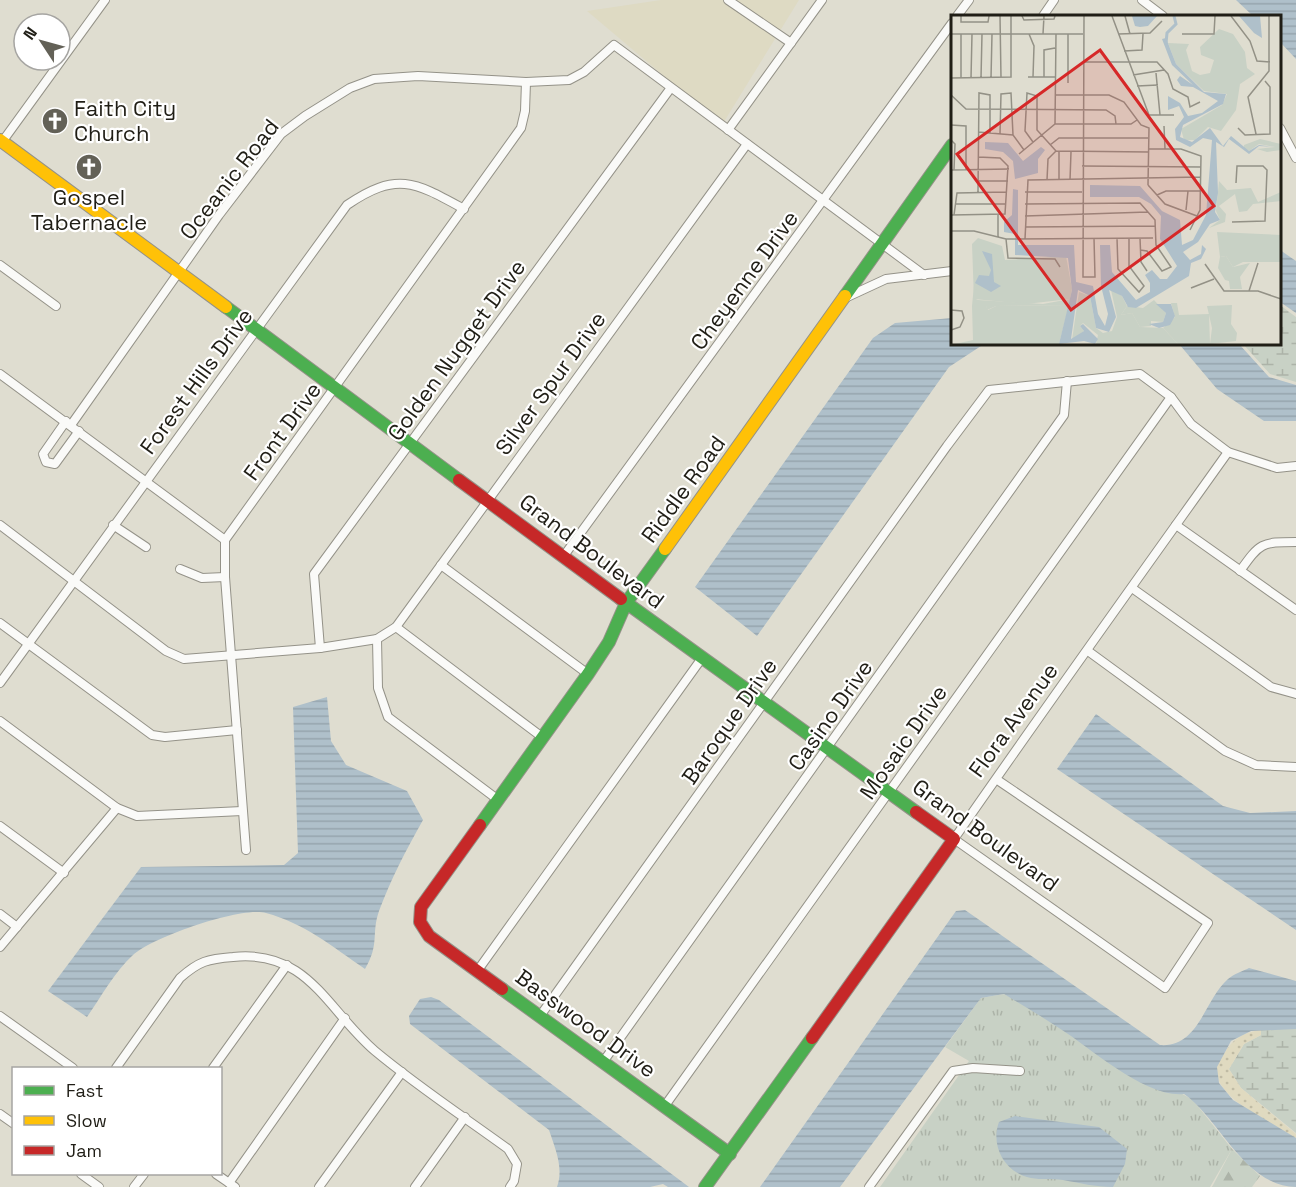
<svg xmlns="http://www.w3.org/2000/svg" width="1296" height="1187" viewBox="0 0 1296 1187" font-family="'Space Grotesk',sans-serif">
  <defs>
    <pattern id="grass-tufts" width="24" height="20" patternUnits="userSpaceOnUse" patternTransform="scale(1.5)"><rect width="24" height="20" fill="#c8d1c5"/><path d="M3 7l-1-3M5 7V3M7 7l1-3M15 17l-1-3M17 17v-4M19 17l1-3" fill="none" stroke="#acb3a8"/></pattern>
    <pattern id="forest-firs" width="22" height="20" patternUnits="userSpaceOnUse" patternTransform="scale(1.5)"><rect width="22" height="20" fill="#c8d1c5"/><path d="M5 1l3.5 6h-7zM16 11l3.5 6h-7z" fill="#acb3a8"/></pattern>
    <pattern id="wetland-marsh" width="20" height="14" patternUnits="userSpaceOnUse" patternTransform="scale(1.5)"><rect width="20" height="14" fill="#c8d1c5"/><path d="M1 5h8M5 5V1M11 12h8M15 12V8" fill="none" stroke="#acb3a8"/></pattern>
    <pattern id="sand-dots" width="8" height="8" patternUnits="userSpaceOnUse" patternTransform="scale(1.5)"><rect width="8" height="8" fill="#e0dac0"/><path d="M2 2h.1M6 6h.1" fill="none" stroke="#c0bba4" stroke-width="1.8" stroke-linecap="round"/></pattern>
    <pattern id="water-rules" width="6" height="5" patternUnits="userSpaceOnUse" patternTransform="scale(1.5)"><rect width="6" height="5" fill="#afc0ca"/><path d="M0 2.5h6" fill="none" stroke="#96a5ad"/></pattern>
  </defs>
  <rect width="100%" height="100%" fill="#dfddd0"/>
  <!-- built -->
  <path fill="#dedac3" d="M661 0H799L722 125 587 11Z"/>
  <!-- grass -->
  <path fill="url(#grass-tufts)" d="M1004 994 1193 1100 1232 1149 1210 1187H880L969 1061 945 1047 981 998Z"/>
  <!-- forest -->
  <path fill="url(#forest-firs)" d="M1232 1149 1260 1176 1252 1187H1212Z"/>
  <!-- wetland -->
  <g fill="url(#wetland-marsh)">
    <path d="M1280 305 1296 317V382L1270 374 1243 344H1280Z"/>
    <path d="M1293 1027 1296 1029V1133L1241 1088 1229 1069 1244 1044 1261 1035V1030Z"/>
  </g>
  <!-- sand -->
  <path fill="url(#sand-dots)" d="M1261 1030V1035L1244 1044 1229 1069 1241 1088 1296 1134V1138C1275 1126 1210 1096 1217 1066 1219 1062 1222 1057 1224 1054 1232 1039 1244 1032 1261 1030Z"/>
  <!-- water -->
  <g fill="url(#water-rules)">
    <path d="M1236 0H1296V59L1280 42V16H1253Z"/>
    <path d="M1280 250 1296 261V313L1280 302Z"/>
    <path d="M952 318V344H993L981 346 949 367 757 636 695 587 873 338 895 323Z"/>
    <path d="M1179 344H1239L1269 377 1296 385V421H1264L1217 389Z"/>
    <path d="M327 697 331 741 346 765 407 791 423 820C406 850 391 879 379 911 371 934 380 944 365 969 333 947 304 923 266 913 241 906 153 937 133 955 115 971 101 997 87 1017L48 991 141 867 284 865 298 853 293 707Z"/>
    <path d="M1096 714 1223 806 1250 813 1296 811V930L1057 769Z"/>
    <path d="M965 910 1160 1045C1199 1048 1204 1000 1228 979 1234 974 1243 971 1249 968L1296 981V1029L1251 1031 1231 1041 1217 1067 1219 1083 1233 1100 1296 1138V1187C1245 1187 1219 1118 1184 1094 1145 1098 1091 1048 1059 1028 1041 1016 1022 1005 1004 994L981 998 840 1187H760L956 911Z"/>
    <path d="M431 997 439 1000 689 1187H668L663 1184 650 1187H557C564 1168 555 1148 549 1130L410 1024 409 1016 420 999Z"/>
    <path d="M1015 1116 1099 1127 1127 1149 1125 1164 1113 1187C1095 1187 1080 1183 1063 1180 1052 1178 1041 1180 1031 1178 1005 1173 990 1146 999 1122Z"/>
  </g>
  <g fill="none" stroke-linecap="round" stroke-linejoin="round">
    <defs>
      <g id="street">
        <path d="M728 0 791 43"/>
        <path d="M1142 0 1163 16"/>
        <path d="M957 16 969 0"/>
        <path d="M1043 16 1054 0"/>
        <path d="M1280 128 1296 158"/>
        <path d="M728 130 822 0"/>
        <path d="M2 142 105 0"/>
        <path d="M0 265 56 306"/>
        <path d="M845 298 886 279 952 271"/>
        <path d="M0 374 225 540"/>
        <path d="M66 421 43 454 46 462 55 464 79 431"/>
        <path d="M71 425 219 215 281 134 305 116 350 88 374 79 418 76 526 82 569 80 584 72 614 45 924 275"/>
        <path d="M0 525 166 651 184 659 320 648 377 639 396 627 747 144"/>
        <path d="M113 525 146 547"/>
        <path d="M1176 525 1296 610"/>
        <path d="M563 557 952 23"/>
        <path d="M441 565 588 674"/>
        <path d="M180 569 202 578 225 577"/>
        <path d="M1240 571C1260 543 1261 542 1296 542"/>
        <path d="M1132 588 1271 687 1296 694"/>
        <path d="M0 623 152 735 165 737 237 730"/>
        <path d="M396 627 542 737"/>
        <path d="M377 639 378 688 388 717 497 799"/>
        <path d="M320 648 314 574 670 89"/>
        <path d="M1088 651 1225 751 1256 765 1296 767"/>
        <path d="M0 683 347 205C397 171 415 182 464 209"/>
        <path d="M0 721 117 808 137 816 242 811"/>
        <path d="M996 779 1208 923 1165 988 954 839C1044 709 1136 581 1228 452"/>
        <path d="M0 826 64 873"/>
        <path d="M246 850 225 577V540L521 128 525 111 526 82"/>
        <path d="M0 914 17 927"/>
        <path d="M0 947 117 808"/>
        <path d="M478 970 702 658"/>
        <path d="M0 1016 73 1068"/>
        <path d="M540 1016 947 446 989 390 1140 374 1171 397 1191 424 1228 452 1277 468 1296 466"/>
        <path d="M603 1062 1064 415 1067 381"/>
        <path d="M116 1068 180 978C199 961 208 959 233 957 308 949 327 1010 375 1051 417 1086 464 1117 508 1149L517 1164 514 1181 510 1187"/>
        <path d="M213 1068 287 965"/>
        <path d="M664 1107 1171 397"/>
        <path d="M0 1114 14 1124"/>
        <path d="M81 1174 99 1187"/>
        <path d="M216 1174 235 1187"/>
        <path d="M229 1183 345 1018"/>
        <path d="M134 1187 144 1174"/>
        <path d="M319 1187 402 1072"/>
        <path d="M415 1187 465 1117"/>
        <path d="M869 1187 953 1071 973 1068 1020 1071"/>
      </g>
      <g id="fast">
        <path d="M845 296 952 145"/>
        <path d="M226 307 459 480"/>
        <path d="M621 599 916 812"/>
        <path d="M480 825 588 674 609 642 626 603 665 549"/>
        <path d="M502 989 730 1154"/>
        <path d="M705 1187 812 1038"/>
      </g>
      <g id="slow">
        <path d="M0 140 226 307"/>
        <path d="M665 549 845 296"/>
      </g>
      <g id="jam">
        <path d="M459 480 621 599"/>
        <path d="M480 825 421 907 420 922 429 936 502 989"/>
        <path d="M812 1038 954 839 916 812"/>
      </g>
    </defs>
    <!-- street casing -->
    <use href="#street" stroke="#949288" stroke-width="10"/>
    <!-- fast casing -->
    <use href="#fast" stroke="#949288" stroke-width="14"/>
    <!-- slow casing -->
    <use href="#slow" stroke="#949288" stroke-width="14"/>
    <!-- jam casing -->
    <use href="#jam" stroke="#949288" stroke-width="14"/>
    <!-- street -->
    <use href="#street" stroke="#fafaf8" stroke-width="8"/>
    <!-- fast -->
    <use href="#fast" stroke="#4caf50" stroke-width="12"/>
    <!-- slow -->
    <use href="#slow" stroke="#ffc107" stroke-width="12"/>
    <!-- jam -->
    <use href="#jam" stroke="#c62828" stroke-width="12"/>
  </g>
  <!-- icons -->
  <defs>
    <symbol id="church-disc" viewBox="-11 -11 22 22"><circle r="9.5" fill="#636157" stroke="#fff"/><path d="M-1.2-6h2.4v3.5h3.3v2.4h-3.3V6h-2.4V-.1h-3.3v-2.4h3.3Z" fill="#fff"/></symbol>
  </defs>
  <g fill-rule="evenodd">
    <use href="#church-disc" x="40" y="106" width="30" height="30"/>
    <use href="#church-disc" x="74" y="152" width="30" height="30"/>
  </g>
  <g text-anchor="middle" stroke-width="4.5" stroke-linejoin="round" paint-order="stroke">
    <!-- poi labels -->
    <g font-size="22" fill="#201e16" stroke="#fff" text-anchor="start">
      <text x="74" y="116">Faith City<tspan x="74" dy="25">Church</tspan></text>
      <text x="89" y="205" text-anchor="middle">Gospel<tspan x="89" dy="25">Tabernacle</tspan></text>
    </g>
    <!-- street labels -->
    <g font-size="22" fill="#201e16" stroke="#fff">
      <text transform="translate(229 179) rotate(-52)" y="8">Oceanic Road</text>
      <text transform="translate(744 280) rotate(-54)" y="8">Cheyenne Drive</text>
      <text transform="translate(456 350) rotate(-54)" y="8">Golden Nugget Drive</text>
      <text transform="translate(196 381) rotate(-54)" y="8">Forest Hills Drive</text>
      <text transform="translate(550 383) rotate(-54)" y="8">Silver Spur Drive</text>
      <text transform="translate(282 431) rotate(-54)" y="8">Front Drive</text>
      <text transform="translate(683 489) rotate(-54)" y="8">Riddle Road</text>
      <text transform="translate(592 551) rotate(37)" y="8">Grand Boulevard</text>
      <text transform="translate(830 715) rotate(-55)" y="8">Casino Drive</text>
      <text transform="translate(1013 720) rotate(-54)" y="8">Flora Avenue</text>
      <text transform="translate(729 721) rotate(-55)" y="8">Baroque Drive</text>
      <text transform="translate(903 742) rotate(-55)" y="8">Mosaic Drive</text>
      <text transform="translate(986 835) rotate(36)" y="8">Grand Boulevard</text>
      <text transform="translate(586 1023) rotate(36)" y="8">Basswood Drive</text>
    </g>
  </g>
  <!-- overview -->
  <g transform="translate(951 15)">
    <rect width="330" height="330" fill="#dfddd0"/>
    <path d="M27 223 51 231 54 245 115 241 121 274 119 284 75 289 23 284 21 229Z" fill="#c8d1c5"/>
    <path d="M266 217 330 220V247H292L282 252 275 241 269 242ZM23 270 27 279 23 283 27 285 92 289 119 284 118 290 45 291 36 295 35 291H21ZM203 285 215 298 212 307 200 306V311L189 312 181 298 170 300 176 291 192 293ZM220 288H226L228 300 258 299 259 329H227L212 313 224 302Z" fill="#c8d1c5"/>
    <path d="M268 14 282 19 294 37 296 53 304 59 289 69 285 95 270 116 257 112 244 125H233L230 114 271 90 276 79 253 76 225 49 217 28 238 29 235 35 241 56 249 60 259 58 263 45 250 40 249 32ZM309 124 330 129V135L316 137 306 134 324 132 308 129 298 136 293 134V130ZM268 166 276 175 300 173 307 187 330 177V186L302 189 296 196 288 197 284 179 268 191 275 199 274 207 258 213 269 205 265 196ZM275 241 282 252 299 248 289 262 291 274H279L278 266 274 265 267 253 269 242ZM160 275 171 281 176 291 170 300 181 298 189 312 212 313 227 329H145L147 320 132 308 129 311 133 316 121 325 128 277 139 281 145 313 152 318 161 316 166 302ZM118 290 108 329H4L22 325 21 291H35L37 295 45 291ZM281 290 280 309 286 318 285 326 259 329 261 313 256 291Z" fill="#c8d1c5"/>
    <path d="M181 1H206L197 11 189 12 184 11ZM288 1H309L311 23 303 18ZM215 23 225 49 253 77 275 79 272 89 232 110 229 122 241 127 259 113 272 131 280 121 298 136 308 130 323 132 308 131 298 139 278 124 273 132 265 127 267 178 264 197 269 205 259 209 247 227 232 237 239 245 250 239 251 230 255 234 250 244 240 248 238 261 185 293 177 292 171 281 158 275 165 302 158 317 145 313 139 281 127 275 120 324 133 316 129 311 132 309 147 324 144 329 133 326 108 329 121 275 117 243 64 240V219L53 217V207L61 200 62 174 67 175V230H123L125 267 142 271 147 299 154 311 157 299 150 271 149 230H159L161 257 185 285 199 277V268L194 260 201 255 209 264H216L226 251 209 224 210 201 200 189 188 182H139V170L189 171 211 196 229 205 231 230 242 225 255 200 261 125 252 123 239 132 225 125 224 114 233 102 228 91 217 95V81L229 88 237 101 251 98 267 86 242 72 230 71 226 65 229 61 242 70 221 50 211 24ZM34 127 57 128 72 146 90 132 94 135 87 144V158L64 164 62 146 52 137 34 134ZM31 236 41 239 43 267 50 271 40 277 24 268 28 260 38 261 40 255ZM205 289H220L224 301 219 310 208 313 198 309 212 307 215 298Z" fill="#afc0ca"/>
    <path fill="none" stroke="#afc0ca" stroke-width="3" d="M215 28 216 18 225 9 223 1"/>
    <path fill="none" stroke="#939186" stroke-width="1.5" d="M10 1V7H37L38 1M49 1 50 63M71 1 73 5 103 4 104 1M133 1 132 262H144L143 223M161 1 198 100H223M174 1 179 19M280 1 299 26 306 46 319 47M0 19H132M78 19 83 31 82 62M92 19 93 1M117 19V68M167 19 199 18 211 6M231 19H263L264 1M173 36 191 35 192 19M132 47H206L217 59 222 74 237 82 239 92 249 87M205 58 209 100M182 60 213 55M77 62H104M93 62V35L104 33M0 63 60 62V1M10 63V19M20 63 21 19M30 63 31 19M40 63 41 19M186 71 207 70M0 80 15 94 155 95 164 101 165 109M104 80H158L173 87 190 110 198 113 197 170M104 109 105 19M0 110 15 111V155M213 111 214 134M287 113 294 120 319 119V72L314 66M27 117 62 120M49 119 50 79 60 78 62 120 73 135M305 119 297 82 318 56V1M0 125 4 129 3 155M82 127 74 116 76 78 86 81V115L105 136M99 130 108 123H197M198 134H230L250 141 249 195 239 215M105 136 198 137M68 139 104 109H180L186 105M131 151 250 152M0 155 58 154M96 165 97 144 105 136M108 165V137M119 165 120 137M27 166H57M197 170 214 189 246 201M27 177 28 78 39 80V118M74 177H131M206 180 215 176H249M4 189H55M74 189 189 188 204 205 205 230 220 252 211 256 196 236 189 235M235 195 237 176M0 200 54 199 57 151 49 143 27 142M3 200 6 178 55 177M74 201 197 197M281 207 314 206 316 155 312 151H286L285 168M74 212 204 211M0 216H23L55 224 202 223M47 222V200M166 223 167 254 188 277 193 271 178 251V223M189 223 190 247 196 256M55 224 57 243 104 244 109 252M74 224 77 165 250 162M254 249 273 276H307L330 284M240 273 263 264M298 276 307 248M0 295 11 296 13 303 9 312 0 315"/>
    <path fill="#d62828" fill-opacity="0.15" stroke="#d62828" stroke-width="3" d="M149 35 263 191 120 295 6 139Z"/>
    <rect width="330" height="330" fill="none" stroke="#201e16" stroke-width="3"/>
  </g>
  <!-- legend -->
  <rect x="12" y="1067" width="210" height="108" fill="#ffffff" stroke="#a6a5a2" stroke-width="1.5"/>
  <rect x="24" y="1086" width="30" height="9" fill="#4caf50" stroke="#a6a5a2" stroke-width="1.5"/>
  <text x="66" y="1097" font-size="18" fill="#201e16">Fast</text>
  <rect x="24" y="1116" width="30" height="9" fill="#ffc107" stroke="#a6a5a2" stroke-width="1.5"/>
  <text x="66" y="1127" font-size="18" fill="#201e16">Slow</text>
  <rect x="24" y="1146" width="30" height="9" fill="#c62828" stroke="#a6a5a2" stroke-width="1.5"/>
  <text x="66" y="1157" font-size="18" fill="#201e16">Jam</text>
  <!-- north arrow -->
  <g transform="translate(42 42) rotate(306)"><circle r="28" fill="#ffffff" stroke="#a6a5a2" stroke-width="1.5"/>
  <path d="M0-4.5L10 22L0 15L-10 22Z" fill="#636157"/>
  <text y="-9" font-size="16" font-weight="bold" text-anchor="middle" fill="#201e16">N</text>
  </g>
</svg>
